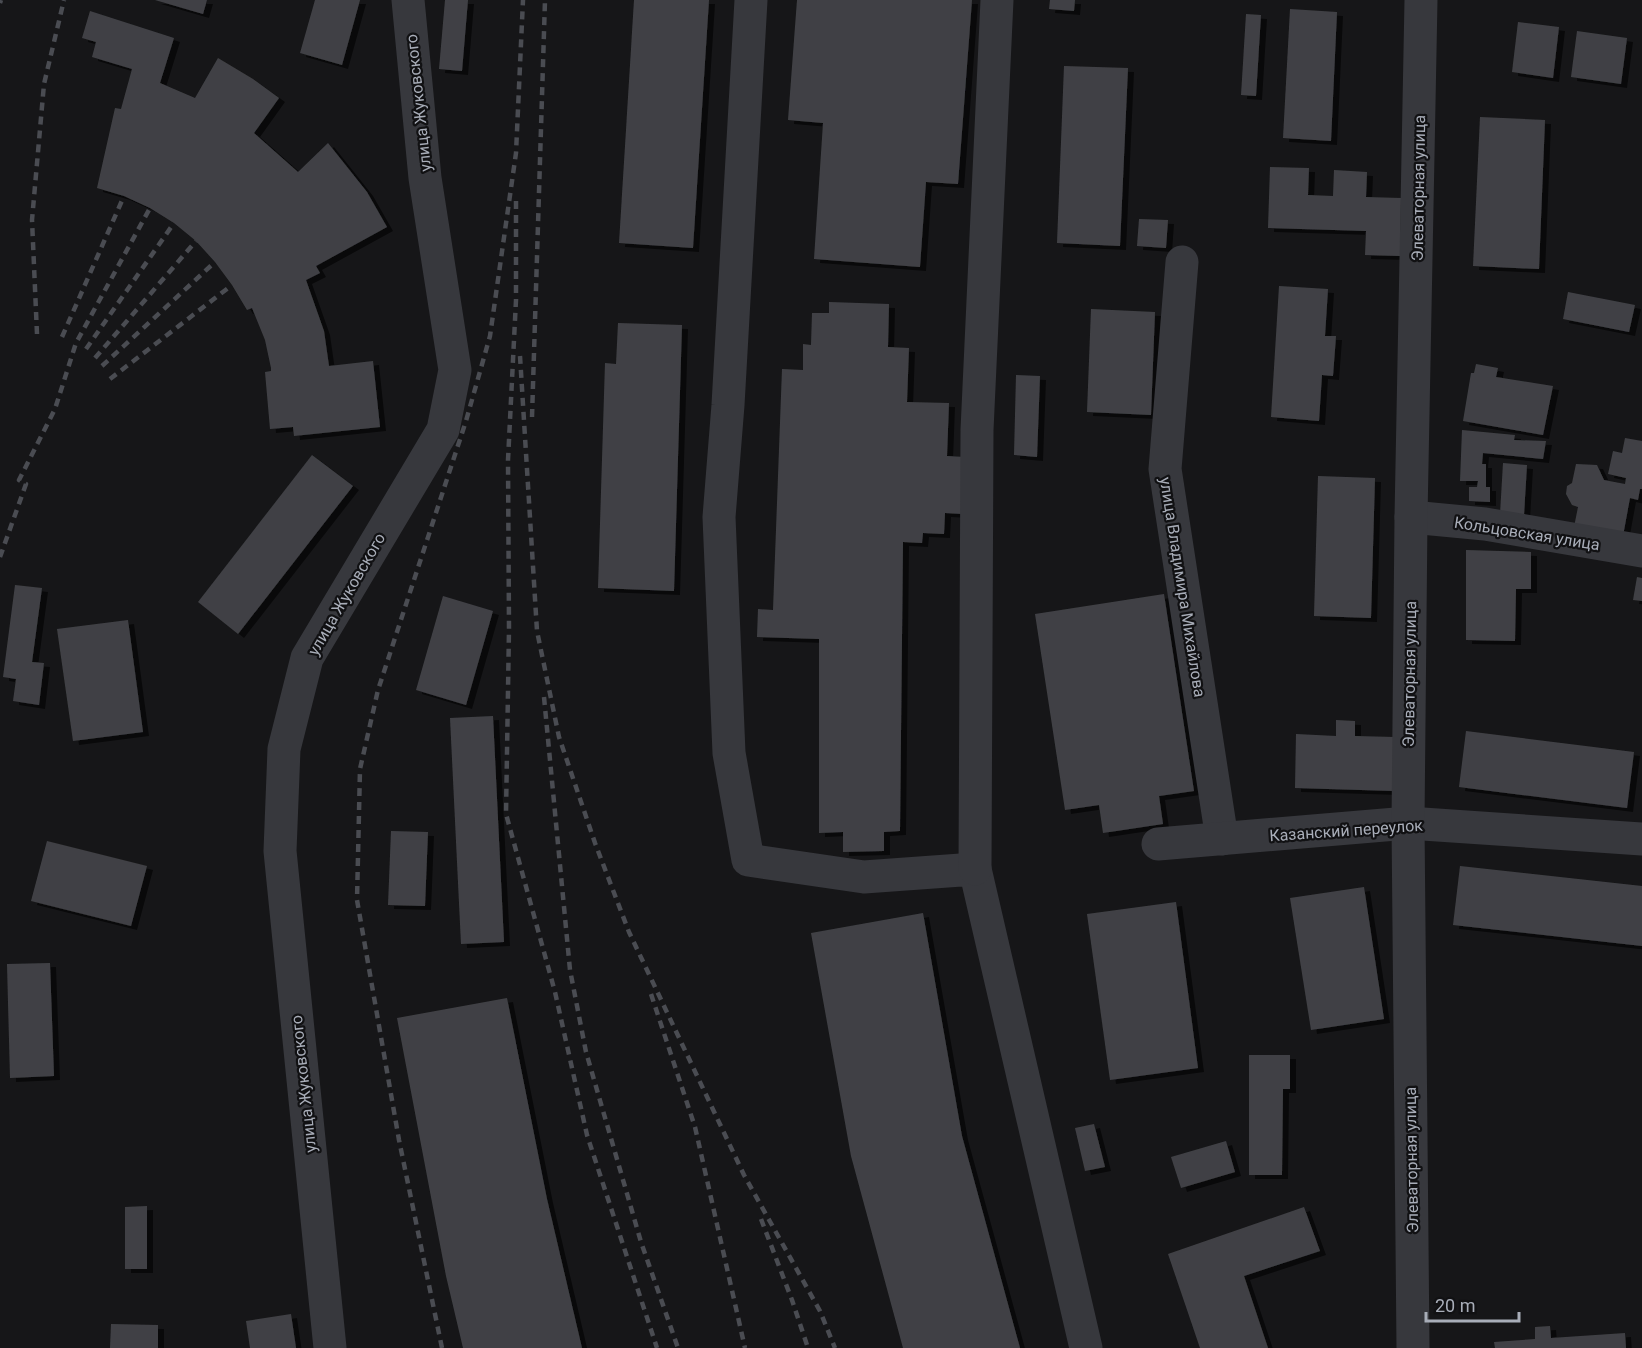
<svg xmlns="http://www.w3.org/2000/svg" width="1642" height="1348" viewBox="0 0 1642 1348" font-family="Roboto,sans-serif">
  <defs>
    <filter id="shadow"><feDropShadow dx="6" dy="4" stdDeviation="0" flood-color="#0009"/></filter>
  </defs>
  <rect width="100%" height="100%" fill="#161618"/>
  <!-- building -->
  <g fill="#404145" filter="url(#shadow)">
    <path d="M155 0H207L203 14Z"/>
    <path d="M315 0H360L342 65 300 53Z"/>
    <path d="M445 0H468L462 71 439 69Z"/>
    <path d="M634 0H709L693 248 619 243Z"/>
    <path d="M797 0H972L958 184 926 182 920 267 814 259 823 123 788 120Z"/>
    <path d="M1050 0H1075L1074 11 1049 9Z"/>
    <path d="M1290 9 1337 12 1331 141 1283 138Z"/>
    <path d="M90 11 174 38 160 83 195 98 218 58 253 79 279 98 254 133 298 172 328 143 367 192 387 227 316 266 320 273 306 280 324 331 329 366 373 361 380 427 294 436 293 427 270 429 265 372 271 371V368L265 340 252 308 247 310 232 285 215 262 196 241 174 223 150 208 124 196 97 188 115 108 121 109 132 69 92 57 96 42 82 38Z"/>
    <path d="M1246 14 1261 15 1256 96 1241 95Z"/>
    <path d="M1518 22 1559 27 1553 78 1512 72Z"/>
    <path d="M1577 31 1627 38 1621 84 1571 77Z"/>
    <path d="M1064 66 1128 68 1120 246 1057 243Z"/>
    <path d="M1480 117 1545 120 1539 269 1473 266Z"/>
    <path d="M1270 167 1309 168 1308 195 1333 196 1334 170 1367 172 1366 197 1401 198 1400 256 1365 255 1366 231 1268 228Z"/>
    <path d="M1139 219 1168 220 1166 248 1137 246Z"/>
    <path d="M1279 286 1328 289 1325 336H1336L1333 376 1322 375 1319 421 1271 417Z"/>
    <path d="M1568 292 1635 305 1629 332 1563 319Z"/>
    <path d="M829 302 889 304 888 347 909 348 907 402 949 403 947 456 965 457 963 514 945 513 944 534 923 533 922 543 903 542 900 831 884 832V851L843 852V832L819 833V639L757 637 758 609 773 610 782 369 803 370V344L811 345 812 313H829Z"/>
    <path d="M1091 309 1155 312 1151 415 1087 412Z"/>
    <path d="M618 323 682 325 674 591 598 588 605 363 616 364Z"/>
    <path d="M1476 364 1498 368 1496 377 1553 386 1543 435 1463 421 1471 373H1474Z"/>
    <path d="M1016 375 1040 376 1037 457 1014 455Z"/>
    <path d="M1462 430 1515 435 1514 440 1546 441 1543 459 1483 453 1482 464H1486V487H1490V502L1469 501V487H1477L1478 481H1460Z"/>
    <path d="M1625 438 1642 441V489H1640L1638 500 1630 498 1623 536 1574 527 1578 507 1572 505 1566 494 1567 486 1572 483 1576 464 1597 465 1604 480 1625 484 1626 478 1608 474 1613 451 1622 453Z"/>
    <path d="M312 455 353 486 238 634 198 602Z"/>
    <path d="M1503 463 1527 465 1524 515 1500 514Z"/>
    <path d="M1318 476 1375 478 1371 618 1314 616Z"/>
    <path d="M1466 550 1531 552V589H1516L1515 641 1466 640Z"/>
    <path d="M1637 577 1642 578V601L1633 600Z"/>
    <path d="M15 585 42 588 32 662 44 663 39 705 13 701 16 679 3 677Z"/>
    <path d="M1164 594 1194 791 1159 796 1163 824 1103 833 1099 805 1065 810 1035 614Z"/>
    <path d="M443 596 493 611 466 705 416 690Z"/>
    <path d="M128 620 143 732 73 741 57 629Z"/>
    <path d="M493 716 504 942 461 944 450 718Z"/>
    <path d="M1336 720 1355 721V736L1395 737 1394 791 1295 788 1296 734 1336 736Z"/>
    <path d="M1466 731 1634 752 1627 808 1459 787Z"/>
    <path d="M391 831 428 832 425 906 388 905Z"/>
    <path d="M47 841 147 866 131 926 31 901Z"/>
    <path d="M1460 866 1642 886V946L1453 925Z"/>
    <path d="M1364 887 1384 1019 1311 1030 1290 898Z"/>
    <path d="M1176 902 1198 1068 1110 1080 1087 914Z"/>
    <path d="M923 913 962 1136 1020 1348H903L851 1156 811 933Z"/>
    <path d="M50 963 54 1076 10 1078 7 964Z"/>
    <path d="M507 998 547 1199 582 1348H463L446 1276 397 1018Z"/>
    <path d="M1249 1055H1290V1089H1283L1282 1175H1249Z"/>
    <path d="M1094 1124 1105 1167 1085 1171 1075 1128Z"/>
    <path d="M1226 1141 1235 1172 1181 1188 1171 1157Z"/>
    <path d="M147 1206V1269H125V1207Z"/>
    <path d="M1304 1207 1320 1251 1244 1276 1268 1348H1200L1168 1254Z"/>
    <path d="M291 1314 296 1348H250L246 1321Z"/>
    <path d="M111 1324 158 1325V1348H110Z"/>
    <path d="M1550 1326 1551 1338 1625 1333 1626 1348H1495L1494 1342 1535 1339V1327Z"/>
  </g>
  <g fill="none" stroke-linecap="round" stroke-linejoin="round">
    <!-- minor -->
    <g stroke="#37383d" stroke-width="33">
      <path d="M751 0 728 405 719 517 729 753 748 860 864 877 975 869 1086 1348"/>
      <path d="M1182 262 1165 469 1222 839"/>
      <path d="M1411 517 1485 524 1642 551"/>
      <path d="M1158 844 1408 823 1642 839"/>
      <path d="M975 869 977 430 997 0"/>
      <path d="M330 1348 280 851 284 749 307 658 443 430 455 370 425 178 408 0"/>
      <path d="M1413 1348 1408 823 1411 517 1421 0"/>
    </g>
    <!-- rail -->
    <g stroke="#4a4c52" stroke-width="4.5" stroke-dasharray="8 6" stroke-linecap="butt">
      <path d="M0 3 1 0"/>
      <path d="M516 201V300L508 460 509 629 506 814 555 992 587 1135 657 1348"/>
      <path d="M37 334 32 220 44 84 64 0"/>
      <path d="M62 337 124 196"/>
      <path d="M86 349 174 223"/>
      <path d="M520 356 537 631 559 737 595 843 629 932 744 1175 820 1311 835 1348"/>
      <path d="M95 358 196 241"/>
      <path d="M102 366 215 262"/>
      <path d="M110 379 232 285"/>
      <path d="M532 417 545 0"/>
      <path d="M0 557 26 484 19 480 55 409 76 343 150 208"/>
      <path d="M544 697 570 970 586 1052 641 1242 678 1348"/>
      <path d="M651 994 695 1127 745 1348"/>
      <path d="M761 1219 792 1300 808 1348"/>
      <path d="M442 1348 399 1140 357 900 360 769 378 690 466 421 490 336 516 153 523 0"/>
    </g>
  </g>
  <g text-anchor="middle" stroke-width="4.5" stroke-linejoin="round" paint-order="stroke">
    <!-- street labels -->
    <g font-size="16" fill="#a8adb8" stroke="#111113">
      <text transform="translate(418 103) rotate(-96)" y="6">улица Жуковского</text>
      <text transform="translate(1418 188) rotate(-89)" y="6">Элеваторная улица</text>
      <text transform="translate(1527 533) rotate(9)" y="6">Кольцовская улица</text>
      <text transform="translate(1183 587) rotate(81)" y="6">улица Владимира Михайлова</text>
      <text transform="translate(346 594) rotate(-60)" y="6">улица Жуковского</text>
      <text transform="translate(1409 674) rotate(-89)" y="6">Элеваторная улица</text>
      <text transform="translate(1346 830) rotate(-4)" y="6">Казанский переулок</text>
      <text transform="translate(303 1084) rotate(-96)" y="6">улица Жуковского</text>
      <text transform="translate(1411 1160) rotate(-91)" y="6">Элеваторная улица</text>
    </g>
  </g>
  <!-- scale -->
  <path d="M1426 1312v9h93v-9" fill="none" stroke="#a8adb8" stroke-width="3"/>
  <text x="1435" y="1312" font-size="18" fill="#a8adb8" stroke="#111113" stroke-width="4.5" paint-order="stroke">20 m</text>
</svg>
